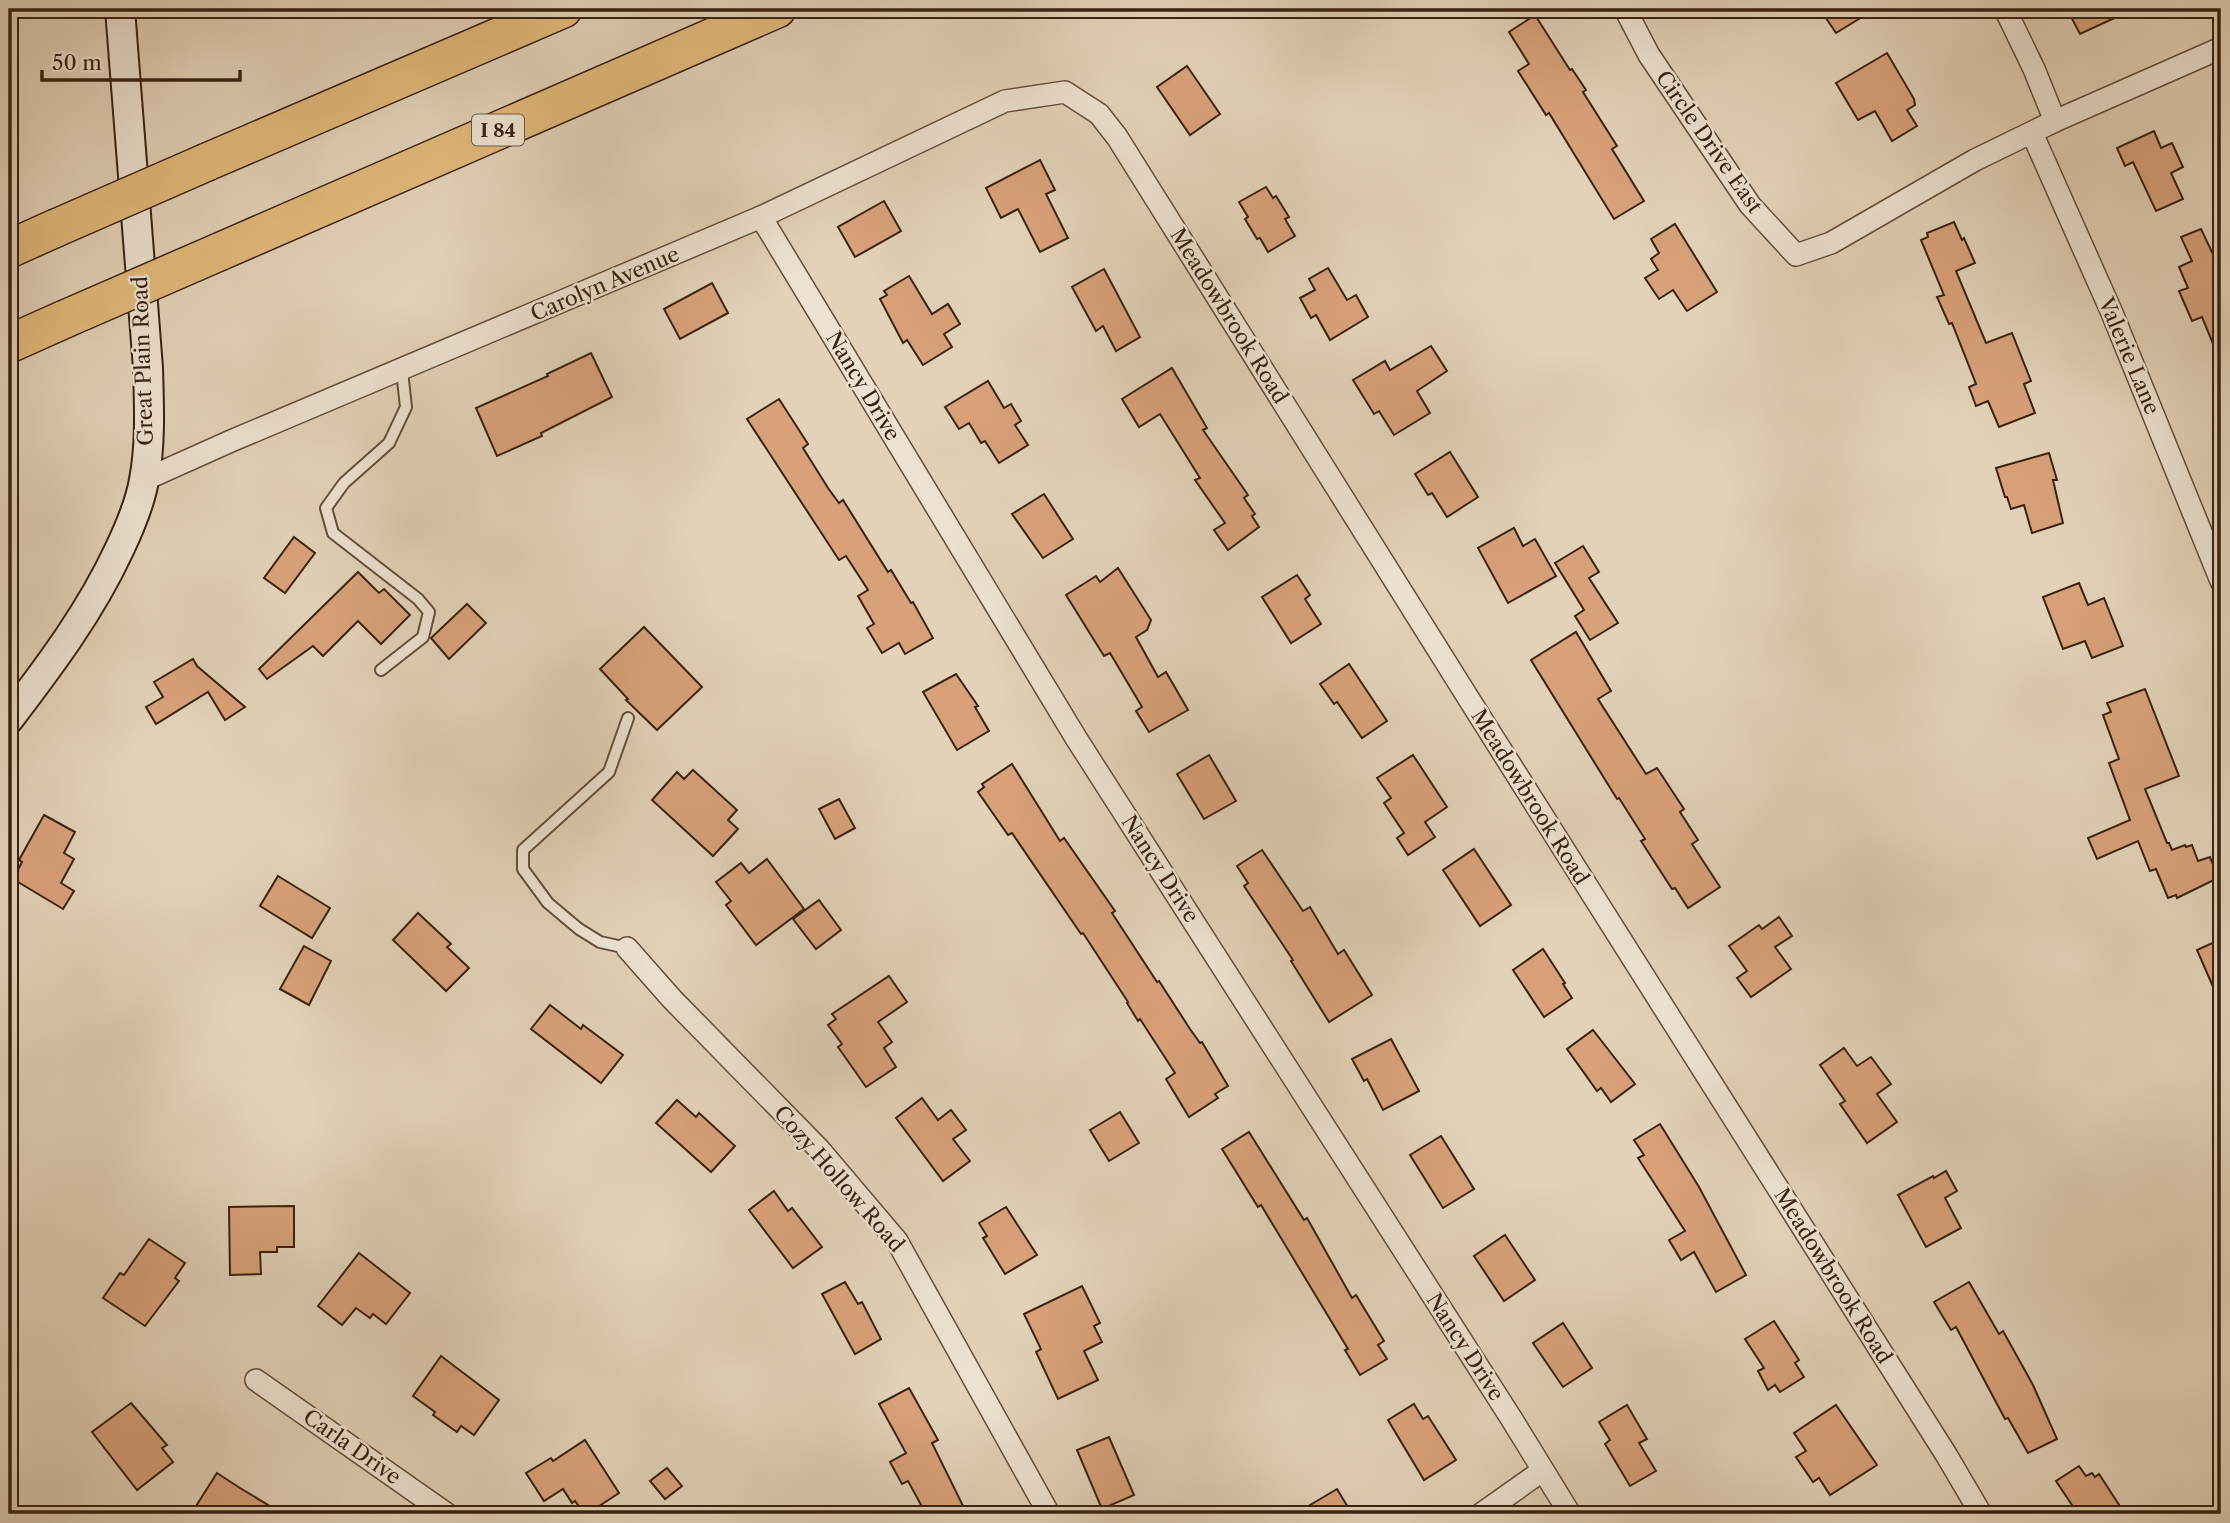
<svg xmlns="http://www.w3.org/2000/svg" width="2230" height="1523" viewBox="0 0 2230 1523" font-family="'Libre Caslon Text',serif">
  <rect width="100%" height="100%" fill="#e3d2b8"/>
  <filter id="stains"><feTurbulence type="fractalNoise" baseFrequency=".00286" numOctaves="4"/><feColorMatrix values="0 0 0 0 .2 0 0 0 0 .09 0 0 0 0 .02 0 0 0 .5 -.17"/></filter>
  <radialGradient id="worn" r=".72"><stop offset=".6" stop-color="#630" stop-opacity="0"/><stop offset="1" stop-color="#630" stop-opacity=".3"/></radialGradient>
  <!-- building -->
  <g fill="#d9a17a" stroke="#392210" stroke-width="2">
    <path d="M1820 9H1875L1836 33Z"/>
    <path d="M2067 9H2134L2080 34Z"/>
    <path d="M1535 15 1570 70 1572 69 1586 90 1583 92 1617 146 1612 149 1644 201 1614 219 1549 113 1546 115 1518 71 1529 64 1509 32Z"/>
    <path d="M1887 53 1914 99 1915 105 1907 110 1917 126 1892 141 1875 111 1858 120 1836 83Z"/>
    <path d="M1187 66 1220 114 1190 135 1157 87Z"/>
    <path d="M2154 131 2161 148 2172 143 2183 167 2171 173 2183 199 2156 211 2133 162 2125 166 2117 148Z"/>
    <path d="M1040 160 1055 190 1046 194 1068 238 1040 252 1018 209 1001 218 986 188Z"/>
    <path d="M1266 187 1273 198 1276 196 1289 217 1285 219 1295 236 1268 252 1260 238 1257 239 1245 219 1248 217 1239 202Z"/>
    <path d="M884 201 901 231 855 257 838 227Z"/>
    <path d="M1954 222 1962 240 1964 238 1975 263 1956 271 1986 343 2012 333 2031 381 2024 384 2035 413 1999 427 1988 401 1976 406 1969 387 1976 384 1952 323 1949 324 1937 297 1944 295 1921 240 1928 237 1927 233Z"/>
    <path d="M1675 224 1717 292 1687 311 1673 290 1659 299 1645 278 1658 270 1651 259 1659 253 1651 239Z"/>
    <path d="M2201 229 2221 271V363L2202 317 2192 321 2179 291 2188 288 2179 267 2192 261 2181 237Z"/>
    <path d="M1328 268 1347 300 1356 295 1368 317 1330 340 1316 315 1311 318 1300 298 1315 290 1309 279Z"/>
    <path d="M1104 269 1140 337 1116 351 1103 326 1096 331 1072 287Z"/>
    <path d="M909 276 932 314 948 304 960 324 944 334 952 347 923 365 907 340 903 343 880 299 887 295 884 291Z"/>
    <path d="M712 283 728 313 680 339 664 309Z"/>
    <path d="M1431 346 1447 371 1417 391 1430 413 1394 435 1379 411 1374 414 1353 380 1385 361 1390 370Z"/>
    <path d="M591 353 612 397 541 433 542 436 497 456 476 408 548 376 547 374Z"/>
    <path d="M1172 368 1207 428 1203 430 1248 495 1244 498 1255 514 1252 516 1259 527 1228 550 1214 530 1225 523 1195 480 1200 478 1160 414 1139 427 1122 399Z"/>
    <path d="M988 381 1004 408 1011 404 1021 421 1015 425 1028 445 999 463 985 441 981 443 969 423 959 429 945 407Z"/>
    <path d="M779 399 808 444 803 448 828 488 839 503 843 500 888 572 891 570 911 603 913 602 933 638 905 654 899 643 882 653 867 628 874 624 858 596 868 590 846 556 839 560 747 419Z"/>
    <path d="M1450 452 1478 497 1447 517 1432 493 1428 495 1415 474Z"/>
    <path d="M2049 453 2057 480H2053L2063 523 2032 533 2024 505 2011 509 2007 497H2005L1996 468Z"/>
    <path d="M1044 494 1073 539 1043 558 1012 514Z"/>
    <path d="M1514 528 1523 546 1535 539 1556 576 1508 603 1478 548Z"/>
    <path d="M294 537 315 553 285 593 264 578Z"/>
    <path d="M1583 546 1599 572 1589 578 1618 623 1590 640 1575 616 1584 610 1555 563Z"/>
    <path d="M1118 568 1151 620 1147 630 1136 637 1158 677 1166 672 1188 710 1149 732 1136 711 1142 707 1110 653 1104 656 1066 595 1096 576 1100 582Z"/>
    <path d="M358 572 379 593 384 589 410 615 381 644 358 621 323 656 313 646 267 679 259 669Z"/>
    <path d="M1297 575 1310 595 1305 599 1321 624 1291 643 1262 597Z"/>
    <path d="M2079 583 2088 605 2104 598 2123 646 2092 658 2085 641 2063 649 2043 597Z"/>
    <path d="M467 604 486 623 449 659 431 638Z"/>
    <path d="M644 627 702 687 657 730 626 700 628 699 600 669Z"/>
    <path d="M1576 632 1611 691 1598 699 1646 774 1657 768 1684 809 1680 812 1698 840 1692 844 1720 887 1688 908 1675 888 1672 889 1641 841 1645 839 1619 798 1617 799 1531 660Z"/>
    <path d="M193 659 197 666 245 707 225 720 208 692 156 724 146 707 163 697 154 682Z"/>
    <path d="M1349 664 1387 721 1362 738 1337 702 1334 704 1320 684Z"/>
    <path d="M956 674 978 706 975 707 989 731 957 750 923 692Z"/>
    <path d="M2145 689 2179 776 2145 789 2167 843H2169L2172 850 2185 845 2186 847 2192 845 2198 861 2210 857 2218 878 2177 898 2176 895 2168 898 2156 869 2150 871 2138 841 2097 859 2088 838 2130 820 2109 763 2119 759 2103 715 2111 712 2107 703Z"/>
    <path d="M1209 755 1236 801 1204 819 1177 774Z"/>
    <path d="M1413 755 1447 807 1425 822 1435 837 1408 855 1397 838 1404 833 1384 803 1391 798 1377 778Z"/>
    <path d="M1012 764 1060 841 1064 838 1115 911 1112 913 1157 982 1159 981 1190 1029 1200 1043 1202 1042 1228 1086 1215 1094 1218 1098 1189 1117 1166 1079 1175 1073 1140 1019 1138 1021 1127 1003 1128 1002 1083 933 1081 934 1012 833 1008 835 978 792 984 787 982 784Z"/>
    <path d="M693 770 737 810 728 820 738 829 713 856 652 800 677 772 684 779Z"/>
    <path d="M839 799 855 828 835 839 819 809Z"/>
    <path d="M44 815 75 832 64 853 74 859 61 883 74 891 63 909 13 879 22 862 19 860Z"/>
    <path d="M1474 849 1511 905 1480 926 1443 870Z"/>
    <path d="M1262 850 1303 911 1310 907 1338 954 1344 950 1372 995 1329 1022 1291 961 1293 960 1244 886 1248 883 1237 866Z"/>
    <path d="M767 859 804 909 756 945 726 905 731 901 716 882 741 863 749 873Z"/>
    <path d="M278 876 330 908 312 938 260 906Z"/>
    <path d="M819 900 841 930 816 949 793 919Z"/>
    <path d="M418 913 451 944 447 947 469 968 446 991 393 940Z"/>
    <path d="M1779 917 1792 936 1775 947 1791 969 1751 997 1737 978 1747 971 1729 946 1759 925 1762 929Z"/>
    <path d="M2221 939V1005L2197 950Z"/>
    <path d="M304 946 331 961 309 1005 280 989Z"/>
    <path d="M1543 949 1565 983 1563 984 1572 998 1544 1017 1513 970Z"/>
    <path d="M889 976 907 1002 878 1022 892 1042 884 1048 896 1067 866 1087 838 1047 842 1044 828 1025 836 1019 832 1014Z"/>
    <path d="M550 1005 581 1029 583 1025 623 1055 601 1083 531 1029Z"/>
    <path d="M1593 1030 1635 1084 1611 1102 1601 1088 1597 1091 1567 1049Z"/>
    <path d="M1391 1039 1419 1091 1383 1110 1367 1079 1364 1081 1352 1059Z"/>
    <path d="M1844 1048 1857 1066 1871 1057 1891 1084 1877 1094 1897 1122 1867 1143 1840 1104 1845 1101 1820 1065Z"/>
    <path d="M922 1098 938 1120 951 1110 966 1130 953 1139 970 1161 943 1181 896 1118Z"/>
    <path d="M677 1100 696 1117 699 1113 735 1146 711 1172 656 1123Z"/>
    <path d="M1120 1112 1139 1143 1109 1161 1090 1130Z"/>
    <path d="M1660 1124 1699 1187 1746 1275 1716 1292 1694 1252 1681 1260 1669 1240 1685 1231 1638 1158 1644 1155 1634 1140Z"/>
    <path d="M1249 1132 1304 1220 1307 1218 1352 1298 1356 1295 1384 1341 1378 1345 1387 1359 1360 1375 1345 1350 1348 1349 1261 1205 1258 1207 1222 1149Z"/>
    <path d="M1441 1136 1474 1189 1443 1208 1410 1155Z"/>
    <path d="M1946 1171 1957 1191 1945 1198 1961 1228 1926 1247 1898 1195 1933 1176 1934 1178Z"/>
    <path d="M774 1191 788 1211 792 1208 822 1247 793 1268 749 1210Z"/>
    <path d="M294 1206V1247H277V1252H260L261 1274 230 1275 229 1207Z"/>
    <path d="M1006 1207 1037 1255 1005 1274 983 1238 987 1236 979 1223Z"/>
    <path d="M1505 1235 1535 1280 1504 1301 1474 1256Z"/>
    <path d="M149 1239 185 1263 175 1278 179 1281 145 1326 103 1298 120 1273 124 1275Z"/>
    <path d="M359 1253 410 1293 386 1324 373 1314 370 1318 356 1308 342 1325 318 1306Z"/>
    <path d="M845 1282 858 1304 862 1302 881 1339 855 1354 822 1294Z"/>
    <path d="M1969 1282 1999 1334 2003 1331 2033 1385 2057 1439 2028 1453 2008 1418 2005 1419 1956 1327 1951 1330 1934 1302Z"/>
    <path d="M1082 1286 1100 1323 1094 1326 1102 1342 1084 1351 1098 1380 1058 1399 1036 1352 1041 1349 1024 1314Z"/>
    <path d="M1774 1321 1799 1360 1795 1363 1804 1377 1780 1392 1775 1385 1768 1390 1758 1371 1764 1368 1745 1339Z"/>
    <path d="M1563 1323 1592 1368 1563 1387 1533 1343Z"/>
    <path d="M441 1356 499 1400 474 1435 461 1426 457 1432 433 1415 435 1412 413 1396Z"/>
    <path d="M909 1388 938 1440 932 1443 967 1514H926L908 1481 902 1484 890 1462 906 1453 879 1404Z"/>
    <path d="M131 1403 167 1445 162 1448 173 1462 137 1490 92 1432Z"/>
    <path d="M1414 1404 1423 1419 1428 1416 1456 1460 1424 1480 1388 1420Z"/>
    <path d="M1627 1405 1647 1439 1639 1443 1656 1471 1630 1486 1605 1444 1610 1440 1599 1422Z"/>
    <path d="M1836 1405 1877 1465 1830 1495 1819 1478 1813 1482 1796 1457 1806 1451 1794 1433Z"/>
    <path d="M1109 1437 1134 1495 1102 1509 1077 1450Z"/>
    <path d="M585 1440 619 1493 587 1514H584L575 1501 572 1503 563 1489 544 1501 526 1473 551 1458 553 1461Z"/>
    <path d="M2079 1466 2086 1476 2092 1473 2095 1477 2099 1474 2125 1514H2078L2056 1481Z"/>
    <path d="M667 1468 682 1486 665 1499 650 1481Z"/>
    <path d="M217 1473 240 1488 283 1514H191Z"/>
    <path d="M1337 1489 1352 1514H1295Z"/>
  </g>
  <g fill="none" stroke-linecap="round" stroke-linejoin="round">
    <defs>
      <g id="lane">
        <path d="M381 670 423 637 429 612 418 599 333 533 326 508 344 483 389 443 406 407 402 371"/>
        <path d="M627 948 600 942 579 929 548 903 523 869V850L609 772 628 718"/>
      </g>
      <g id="street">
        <path d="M1625 9 1649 55 1750 205 1796 255 1831 243 1975 160 2055 121 2221 48"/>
        <path d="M2005 9 2034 69 2055 121"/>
        <path d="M2032 133 2112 313 2221 581"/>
        <path d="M761 217 1076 738 1511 1418 1570 1514"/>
        <path d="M144 480 231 441 761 217 1005 101 1065 92 1099 114 1117 137 1467 696 1947 1456 1981 1514"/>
        <path d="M627 948 672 999 819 1149 897 1241 1049 1514"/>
        <path d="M256 1380 447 1514"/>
        <path d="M1481 1514 1542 1471"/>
      </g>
      <path id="secondary" d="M9 719C51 664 90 612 119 550 130 527 140 504 144 480 151 443 149 405 148 368L120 9"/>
      <g id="highway">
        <path d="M207 162 563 9"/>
        <path d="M9 249 56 228"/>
        <path d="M219 252 777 9"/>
        <path d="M9 344 65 319"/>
      </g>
    </defs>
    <!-- lane casing -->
    <use href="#lane" stroke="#644e3a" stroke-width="14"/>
    <!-- street casing -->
    <use href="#street" stroke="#644e3a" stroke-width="24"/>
    <!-- secondary casing -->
    <use href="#secondary" stroke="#392210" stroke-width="32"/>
    <!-- highway casing -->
    <use href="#highway" stroke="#392210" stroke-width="40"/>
    <!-- lane -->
    <use href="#lane" stroke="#ede2d1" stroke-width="10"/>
    <!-- street -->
    <use href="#street" stroke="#ede2d1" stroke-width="21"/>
    <!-- secondary -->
    <use href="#secondary" stroke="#ede2d1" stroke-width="28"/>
    <!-- highway -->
    <use href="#highway" stroke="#e2b97c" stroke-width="37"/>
    <defs>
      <g id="highway-bridge">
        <path d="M56 228 207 162"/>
        <path d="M65 319 219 252"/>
      </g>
    </defs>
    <!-- highway-bridge casing -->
    <use href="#highway-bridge" stroke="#392210" stroke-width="40" stroke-linecap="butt"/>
    <!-- highway-bridge -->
    <use href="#highway-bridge" stroke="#e2b97c" stroke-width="37"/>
  </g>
  <g text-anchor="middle" stroke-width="5" stroke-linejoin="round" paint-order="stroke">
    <!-- shield labels -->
    <rect fill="#ede2d1" stroke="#6f5c4a" stroke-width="2" x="472" y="114.5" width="52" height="31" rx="5"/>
    <g font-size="19" font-weight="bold" fill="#392210">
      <text x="498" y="137">I 84</text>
    </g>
    <!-- street labels -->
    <g font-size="21" fill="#392210" stroke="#ede2d1">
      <text transform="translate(1709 142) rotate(55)" y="7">Circle Drive East</text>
      <text transform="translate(605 284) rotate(-23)" y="7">Carolyn Avenue</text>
      <text transform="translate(1229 316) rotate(58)" y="7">Meadowbrook Road</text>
      <text transform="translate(2129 356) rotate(67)" y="7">Valerie Lane</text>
      <text transform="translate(143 361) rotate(-92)" y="7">Great Plain Road</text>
      <text transform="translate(863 386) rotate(59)" y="7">Nancy Drive</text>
      <text transform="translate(1530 797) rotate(58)" y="7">Meadowbrook Road</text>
      <text transform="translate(1160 869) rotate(57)" y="7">Nancy Drive</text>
      <text transform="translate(839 1179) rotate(49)" y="7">Cozy Hollow Road</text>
      <text transform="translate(1833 1276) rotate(58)" y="7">Meadowbrook Road</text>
      <text transform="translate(1465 1347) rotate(57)" y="7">Nancy Drive</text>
      <text transform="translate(352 1447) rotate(35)" y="7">Carla Drive</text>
    </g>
  </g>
  <!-- margin -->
  <rect width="2230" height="1523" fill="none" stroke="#e3d2b8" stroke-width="35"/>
  <rect x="10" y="10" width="2209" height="1502" fill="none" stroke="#392210" stroke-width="3.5"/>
  <rect x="18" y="18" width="2195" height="1488" fill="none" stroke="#392210" stroke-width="2"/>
  <!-- scale -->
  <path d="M42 70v10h198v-10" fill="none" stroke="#392210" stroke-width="3.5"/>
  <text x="52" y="70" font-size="21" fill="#392210" stroke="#ede2d1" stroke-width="5" paint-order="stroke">50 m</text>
  <rect width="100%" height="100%" filter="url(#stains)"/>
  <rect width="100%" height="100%" fill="url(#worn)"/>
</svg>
